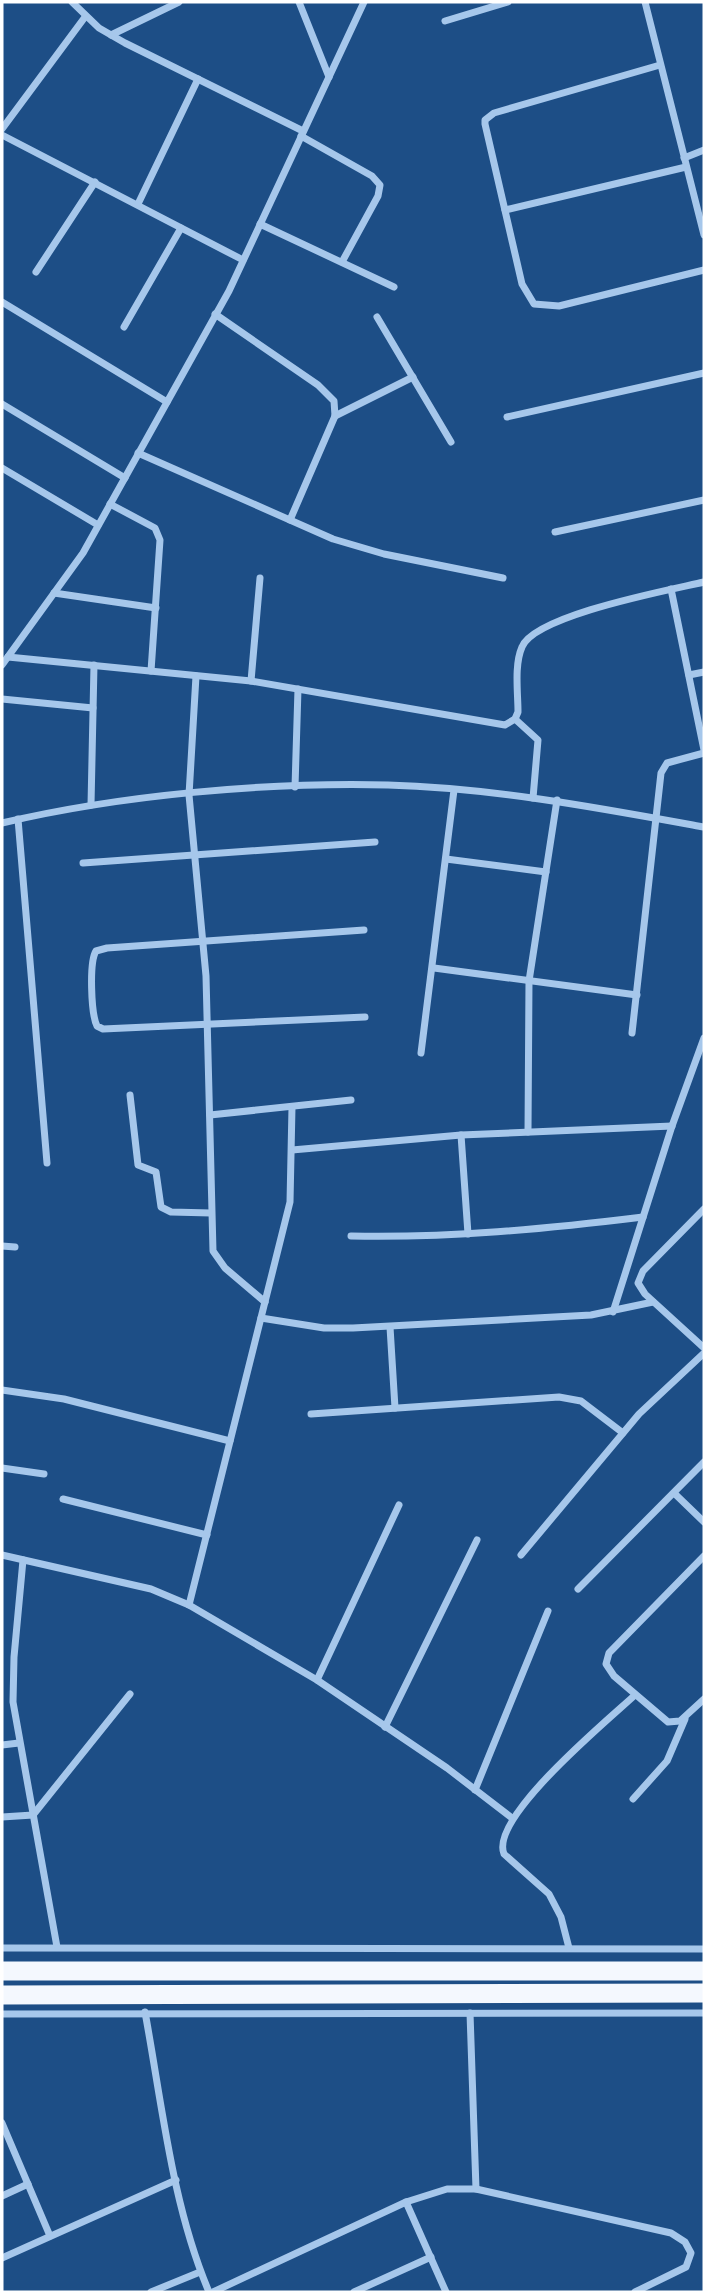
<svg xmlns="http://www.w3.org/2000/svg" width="706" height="2294" viewBox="0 0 706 2294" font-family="Commissioner,sans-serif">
  <rect width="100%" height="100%" fill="#1d4e86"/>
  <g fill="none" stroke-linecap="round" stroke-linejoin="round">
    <!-- minor -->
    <g stroke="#a6c7eb" stroke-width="7">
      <path d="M72 2 99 28 125 43 303 131"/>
      <path d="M299 2 329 77"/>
      <path d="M645 2 704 235"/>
      <path d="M445 21 508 2"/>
      <path d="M111 35 179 2"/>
      <path d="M660 65 494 113 485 120V124L522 284 534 304 559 306 704 270"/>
      <path d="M2 129 85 17"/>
      <path d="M2 135 243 260"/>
      <path d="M301 136 372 176 380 185 378 196 342 262"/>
      <path d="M684 158 704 150"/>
      <path d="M138 204 198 79"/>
      <path d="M505 210 686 167"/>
      <path d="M260 224 394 287"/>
      <path d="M36 272 95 182"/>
      <path d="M2 302 167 402"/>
      <path d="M215 314 318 385 334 401 335 416 290 520"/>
      <path d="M377 317 451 442"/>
      <path d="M124 327 181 228"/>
      <path d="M2 404 125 478"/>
      <path d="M335 416 413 377"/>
      <path d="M507 417 704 373"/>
      <path d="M138 453 333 539 384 554 503 578"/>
      <path d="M2 468 98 525"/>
      <path d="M110 504 155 528 160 540 151 671"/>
      <path d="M555 532 704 500"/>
      <path d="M671 589 704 750"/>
      <path d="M54 593 156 608"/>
      <path d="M8 657 251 681 505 725 515 719 518 712C518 693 514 665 522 647 535 615 670 590 704 582"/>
      <path d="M2 665 83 553 229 291 364 2"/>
      <path d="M689 675 704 672"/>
      <path d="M196 676 189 795 206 976 213 1251 225 1268 265 1302"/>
      <path d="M251 681 260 578"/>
      <path d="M2 699 93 708"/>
      <path d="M515 719 538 740 533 798"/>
      <path d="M295 787 298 689"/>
      <path d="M91 805 94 665"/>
      <path d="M18 819 47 1163"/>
      <path d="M2 823C121 795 265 782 388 785 494 788 600 808 704 827"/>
      <path d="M446 859 546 872"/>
      <path d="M83 863 375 842"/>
      <path d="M364 930 107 948 96 951C89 962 91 1014 97 1026L103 1029 365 1017"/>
      <path d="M434 968 637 995"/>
      <path d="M632 1033 661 773 667 763 704 753"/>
      <path d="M421 1053 454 790"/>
      <path d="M130 1095 138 1165 156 1172 161 1207 171 1212 211 1213"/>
      <path d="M210 1115 351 1100"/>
      <path d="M528 1132 529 981 557 800"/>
      <path d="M461 1135 468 1234"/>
      <path d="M292 1150 461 1135 672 1126"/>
      <path d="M704 1209 643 1271 638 1283 645 1294 704 1348"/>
      <path d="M351 1236C449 1238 546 1229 643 1217"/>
      <path d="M2 1246 15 1247"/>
      <path d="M613 1312 672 1126 704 1038"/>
      <path d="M261 1318 324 1328H353L591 1315 653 1302"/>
      <path d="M390 1327 395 1408"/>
      <path d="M2 1390 64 1399 230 1441"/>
      <path d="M311 1414 559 1397 581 1401 623 1433"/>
      <path d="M2 1468 44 1474"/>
      <path d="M674 1493 704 1522"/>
      <path d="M63 1499 207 1535"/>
      <path d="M2 1555 151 1589 189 1605 317 1680 447 1768 512 1818"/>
      <path d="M521 1555 639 1414 704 1353"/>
      <path d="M704 1556 609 1653 606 1664 614 1676 668 1722 680 1721 704 1699"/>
      <path d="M23 1560 14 1657 13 1702 57 1947"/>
      <path d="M578 1589 704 1462"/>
      <path d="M189 1605 290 1202 292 1107"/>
      <path d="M317 1680 399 1505"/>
      <path d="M385 1727 477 1540"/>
      <path d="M2 1745 19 1743"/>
      <path d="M475 1790 548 1611"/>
      <path d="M633 1799 667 1761 685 1719"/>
      <path d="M2 1817 33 1815 130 1694"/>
      <path d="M2 1948 704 1949"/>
      <path d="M569 1948 561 1917 549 1894 504 1854C489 1818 608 1720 635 1695"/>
      <path d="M145 2012C162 2104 172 2205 209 2292"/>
      <path d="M470 2013 476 2189"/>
      <path d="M2 2014 704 2013"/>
      <path d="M2 2123 50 2236"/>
      <path d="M2 2196 28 2184"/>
      <path d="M406 2202 446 2292"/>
      <path d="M2 2258 176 2180"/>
      <path d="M151 2292 200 2272"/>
      <path d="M213 2292 406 2202 447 2189H476L671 2233 685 2242 691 2253 686 2267 635 2292"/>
      <path d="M354 2292 431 2257"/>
    </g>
    <!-- trunk -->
    <g stroke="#f4f8fe" stroke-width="19">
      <path d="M2 1971H704"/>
      <path d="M2 1995 704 1993"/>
    </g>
  </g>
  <!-- border -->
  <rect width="706" height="2294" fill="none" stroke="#ffffff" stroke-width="7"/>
</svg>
